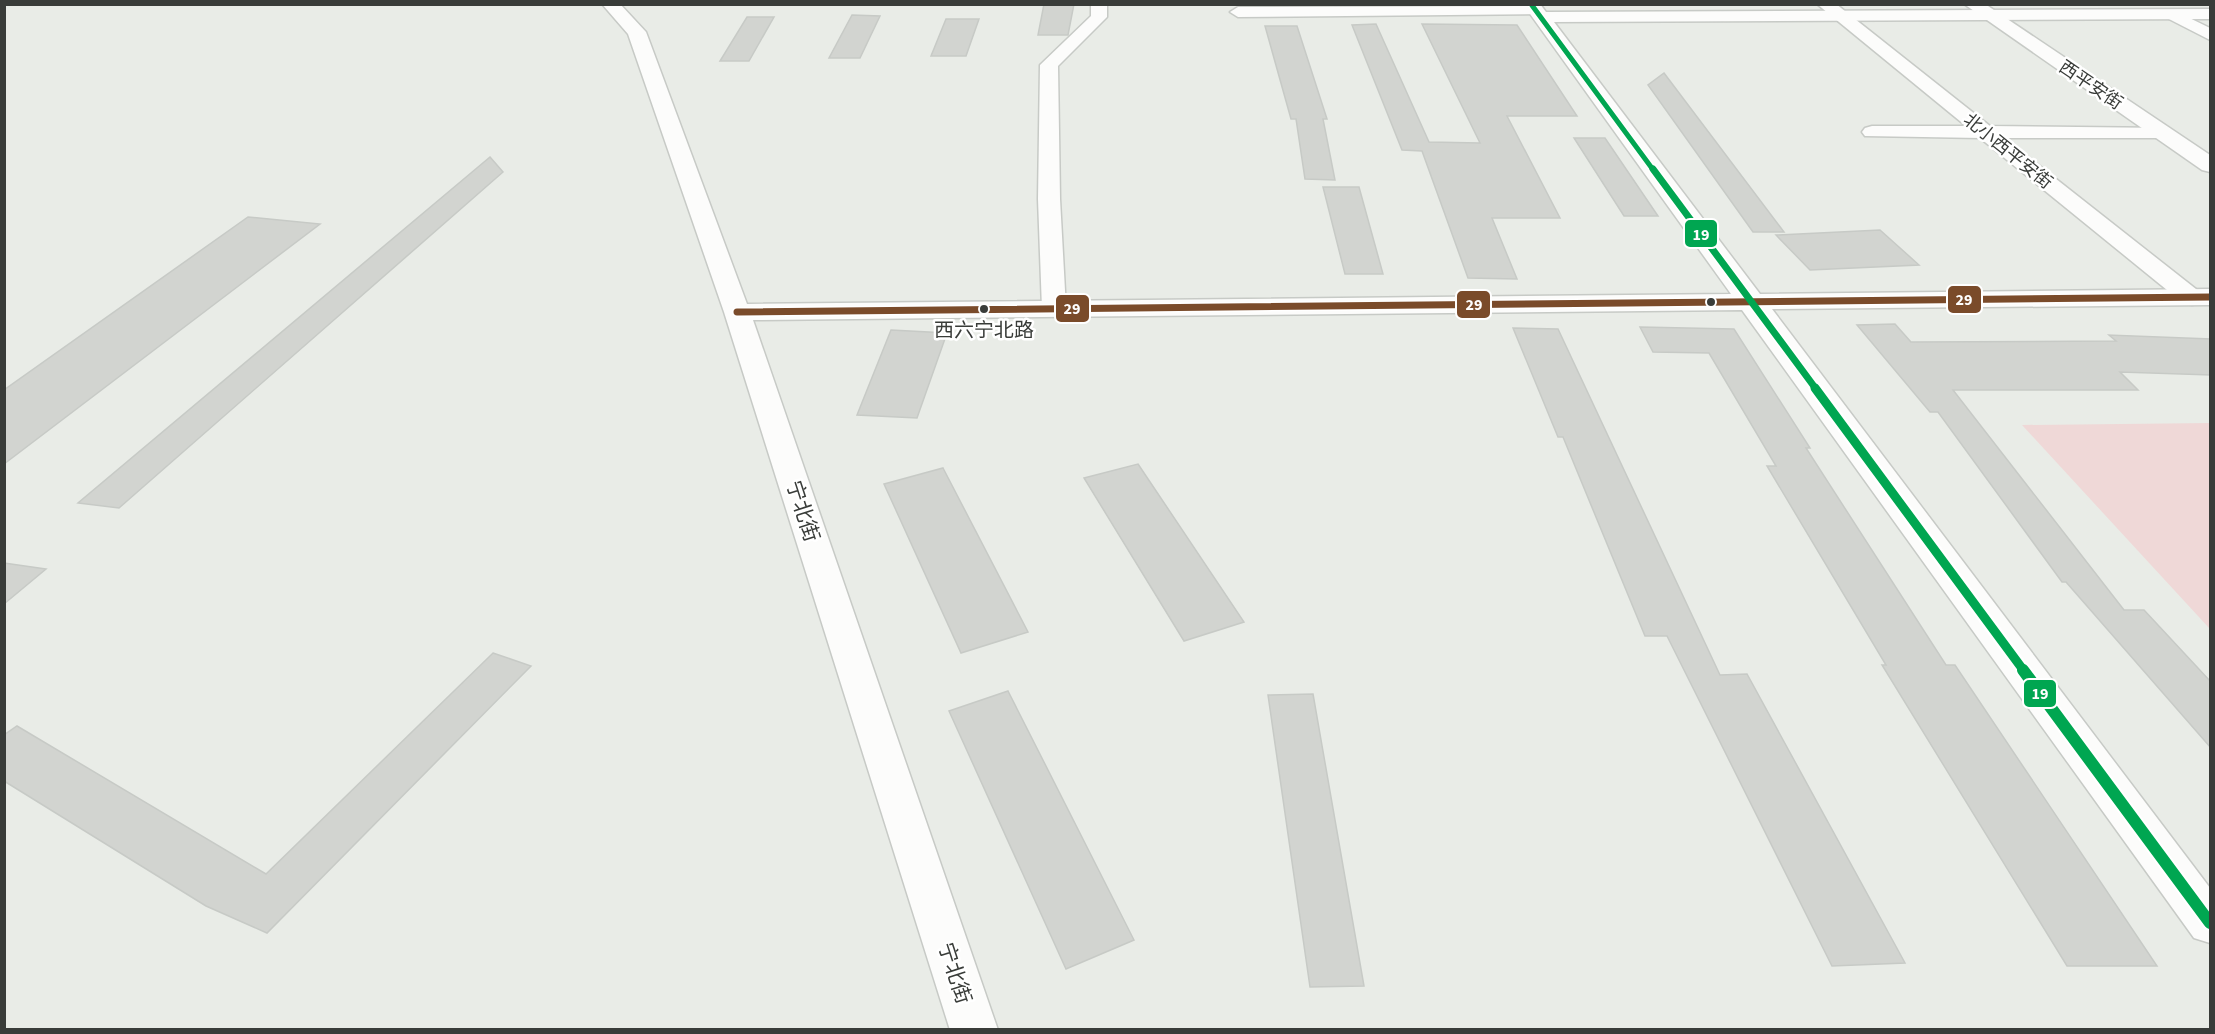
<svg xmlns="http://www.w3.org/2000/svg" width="2215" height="1034" viewBox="0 0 2215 1034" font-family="'Source Sans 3','Noto Sans SC',sans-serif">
  <rect width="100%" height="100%" fill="#e9ece7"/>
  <!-- green -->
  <path fill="#efd8d7" d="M2210 423V629L2022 425Z"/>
  <!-- building -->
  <g fill="#d2d4d0" stroke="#c7cac6" stroke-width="1.5">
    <path d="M1044 4H1074L1068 35H1038Z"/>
    <path d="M852 15 880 16 860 58H829Z"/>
    <path d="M747 17H774L749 61H720Z"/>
    <path d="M946 19H979L966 56H931Z"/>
    <path d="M1376 24 1429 142 1480 143 1422 24 1517 25 1577 116H1507L1560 218H1492L1517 279 1468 278 1422 151 1402 150 1352 25Z"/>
    <path d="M1265 26H1297L1327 119H1323L1335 180 1305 179 1296 119H1291Z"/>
    <path d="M1664 73 1784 232H1753L1648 85Z"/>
    <path d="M1574 138H1605L1658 216H1624Z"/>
    <path d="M490 157 503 172 119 508 78 503Z"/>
    <path d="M1323 187H1359L1383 274H1345Z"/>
    <path d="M248 217 320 224 4 464V390Z"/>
    <path d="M1880 230 1919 265 1810 270 1776 235Z"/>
    <path d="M1895 324 1911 342 2116 341 2109 335 2211 339V375L2120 372 2138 390H1953L2124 610H2144L2211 682V748L2066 582H2062L1938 412H1930L1857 325Z"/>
    <path d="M1640 327 1734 329 1810 448H1806L1946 665H1955L2157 966H2067L1882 665H1886L1767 466H1776L1709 353 1653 352Z"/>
    <path d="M1513 328 1558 329 1720 675 1747 674 1905 963 1832 966 1667 636H1645L1563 437H1558Z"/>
    <path d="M891 330 947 333 917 418 857 415Z"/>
    <path d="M1138 464 1244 622 1184 641 1084 478Z"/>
    <path d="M943 468 1028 632 961 653 884 484Z"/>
    <path d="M4 563 46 569 4 604Z"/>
    <path d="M493 653 531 666 267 933 206 906 4 781V735L17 726 266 874Z"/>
    <path d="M1008 691 1134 940 1066 969 949 711Z"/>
    <path d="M1313 694 1364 986 1310 987 1268 695Z"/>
  </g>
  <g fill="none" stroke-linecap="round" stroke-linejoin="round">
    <defs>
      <g id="minor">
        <path d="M1091 4H1107V17L1058 66 1060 199 1066 309 1063 314 1054 316 1045 314 1042 309 1038 199 1040 65 1091 16Z"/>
        <path d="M1817 4H1836L1990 126 2168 128 2171 132 2168 136 2161 138H2004L2201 293 2204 298 2201 303 2192 305 2183 303 1980 138 1865 136 1862 132 1865 128 1872 126H1966Z"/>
        <path d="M1536 6 1544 11 1542 14 1238 17 1230 12 1238 7Z"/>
        <path d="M2173 10 2210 28V40L2167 18 2165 15Z"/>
      </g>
      <path id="tertiary" d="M602 4H620L646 32 747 304 1731 294 1523 4H1540L1546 12 2210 9V19L1554 22 1760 294 2210 289V305L1772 309 2210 888V943L2194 938 1742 310 753 320 998 1030H950L724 312 628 34Z"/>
      <path id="secondary" d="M1964 4H1985L2210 155V172L2202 170Z"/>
    </defs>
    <!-- minor casing -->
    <use href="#minor" stroke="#c7cac6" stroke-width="3"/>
    <!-- tertiary casing -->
    <use href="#tertiary" stroke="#c7cac6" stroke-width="3"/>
    <!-- secondary casing -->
    <use href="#secondary" stroke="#c7cac6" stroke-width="3"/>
    <!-- minor -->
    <use href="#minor" fill="#fcfcfb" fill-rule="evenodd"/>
    <!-- tertiary -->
    <use href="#tertiary" fill="#fcfcfb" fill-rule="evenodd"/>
    <!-- secondary -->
    <use href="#secondary" fill="#fcfcfb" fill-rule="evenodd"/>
    <defs>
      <path id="bus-1" d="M737 312 2210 297"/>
      <path id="bus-2-far3" d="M1531 4 1654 171"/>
      <path id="bus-2-far2" d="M1653 169 1816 389"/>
      <path id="bus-2-far1" d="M1815 388 2024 671"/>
      <path id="bus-2" d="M2023 670 2210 923"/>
    </defs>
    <!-- bus-1 casing -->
    <use href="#bus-1" stroke="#fff" stroke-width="10"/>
    <!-- bus-2-far3 casing -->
    <use href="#bus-2-far3" stroke="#fff" stroke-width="8"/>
    <!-- bus-2-far2 casing -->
    <use href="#bus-2-far2" stroke="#fff" stroke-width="10"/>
    <!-- bus-2-far1 casing -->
    <use href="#bus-2-far1" stroke="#fff" stroke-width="14"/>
    <!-- bus-2 casing -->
    <use href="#bus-2" stroke="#fff" stroke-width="16"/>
    <!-- bus-1 -->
    <use href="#bus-1" stroke="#7a4b2a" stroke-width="7"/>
    <!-- bus-2-far3 -->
    <use href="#bus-2-far3" stroke="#00a651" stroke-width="5"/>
    <!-- bus-2-far2 -->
    <use href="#bus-2-far2" stroke="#00a651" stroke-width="7"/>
    <!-- bus-2-far1 -->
    <use href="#bus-2-far1" stroke="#00a651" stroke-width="9"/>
    <!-- bus-2 -->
    <use href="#bus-2" stroke="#00a651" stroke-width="12"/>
  </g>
  <!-- markers -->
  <g fill="#393c39" stroke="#fff" stroke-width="2">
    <circle cx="1711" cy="302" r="5"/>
    <circle cx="984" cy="309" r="5"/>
  </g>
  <g text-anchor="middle" stroke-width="5" stroke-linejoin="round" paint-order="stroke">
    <!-- far-street labels -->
    <g font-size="18" fill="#393c39" stroke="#fff">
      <text transform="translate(2091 85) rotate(34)" y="6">西平安街</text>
      <text transform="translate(2008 151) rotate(39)" y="6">北小西平安街</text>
    </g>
    <!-- bus labels -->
    <g font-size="20" fill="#393c39" stroke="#fff">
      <text x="984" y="337">西六宁北路</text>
    </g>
    <!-- street labels -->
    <g font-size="21" fill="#393c39" stroke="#fff">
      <text transform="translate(803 511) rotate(72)" y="7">宁北街</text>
      <text transform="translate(955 973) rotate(72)" y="7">宁北街</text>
    </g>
  </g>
  <g stroke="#fff" stroke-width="2">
    <rect x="1684" y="219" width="34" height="29" rx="6" fill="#00a651"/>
    <rect x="1947" y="285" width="35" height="29" rx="6" fill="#7a4b2a"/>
    <rect x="1456" y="290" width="35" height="29" rx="6" fill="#7a4b2a"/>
    <rect x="1055" y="294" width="35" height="29" rx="6" fill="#7a4b2a"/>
    <rect x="2023" y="679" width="34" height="29" rx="6" fill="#00a651"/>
  </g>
  <g font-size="16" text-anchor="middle" font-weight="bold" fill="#fff">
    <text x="1701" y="240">19</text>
    <text x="1964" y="305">29</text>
    <text x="1474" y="310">29</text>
    <text x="1072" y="314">29</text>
    <text x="2040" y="699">19</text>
  </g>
  <!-- border -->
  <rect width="2215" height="1034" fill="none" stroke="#393c39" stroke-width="12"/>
</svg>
